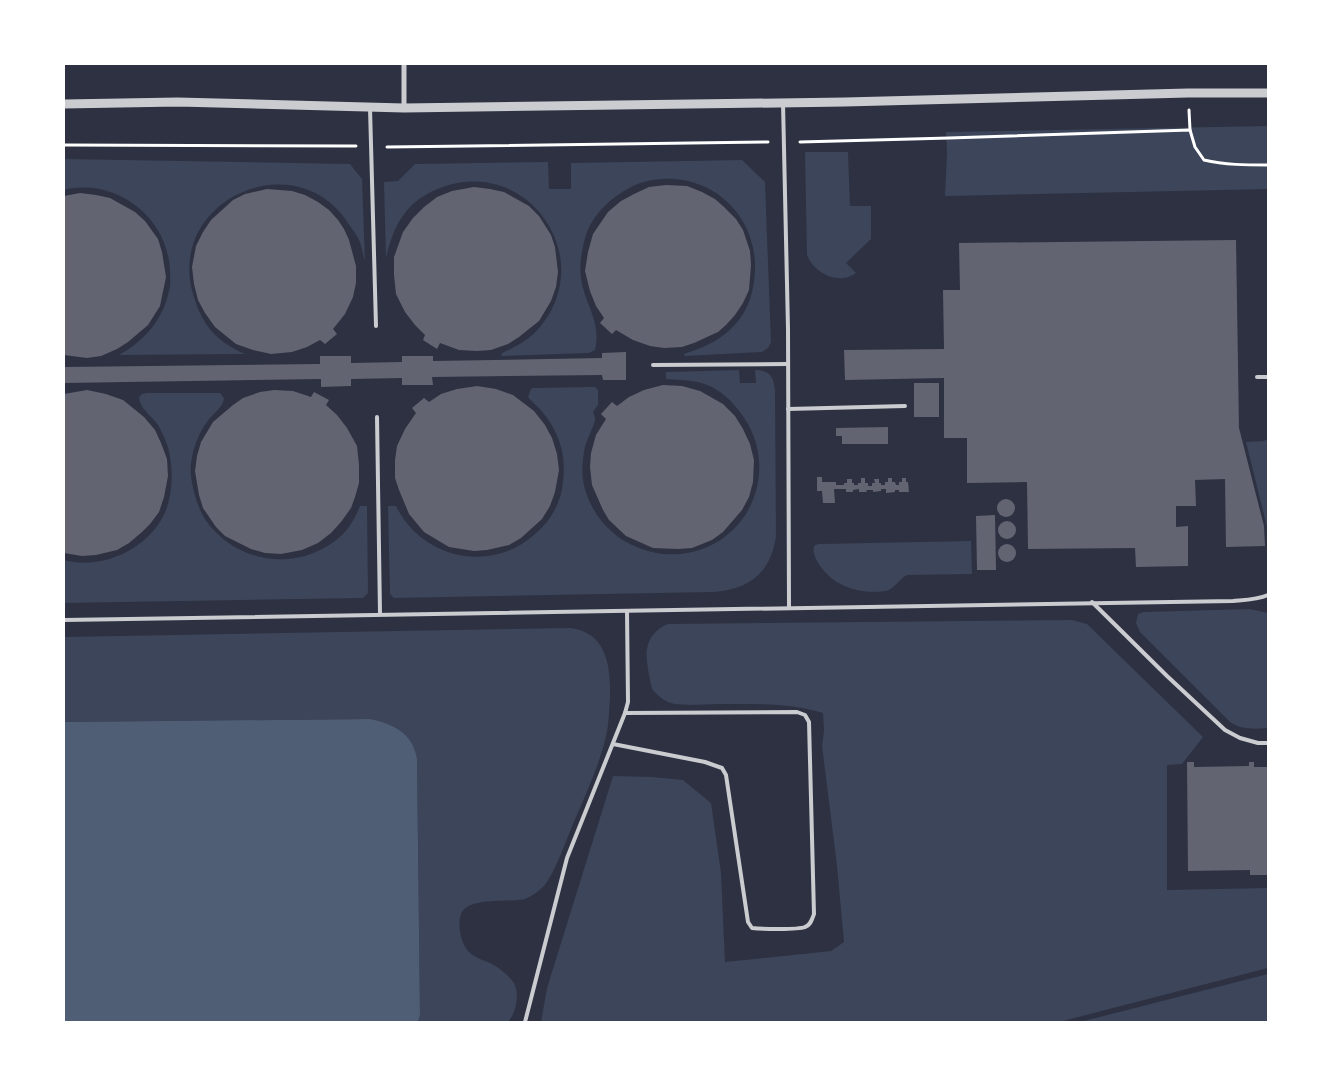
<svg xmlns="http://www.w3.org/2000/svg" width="1332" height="1086" viewBox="0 0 1332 1086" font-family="'Times New Roman',serif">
  <rect width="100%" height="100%" fill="#2d3142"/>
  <!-- green -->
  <g fill="#3c4559">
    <path d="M1268 126V189L945 196 947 153 946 132Z"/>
    <path d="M805 152H848L850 206H871V239L846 263 856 273C852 275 848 278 844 278 829 280 812 269 807 255Z"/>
    <path d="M64 159 350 164 362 179 365 261C363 255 362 248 360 242 357 235 352 229 348 223 294 141 163 202 194 297 203 327 218 342 245 354L119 355C144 341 163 320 169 291 171 285 170 278 170 272 169 218 116 177 64 190Z"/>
    <path d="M742 160 765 182 771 342 768 348 762 352 685 356 684 354C705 347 724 339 738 321 746 311 751 299 753 287 764 234 730 184 675 179 661 178 644 180 631 187 612 197 595 212 587 232 581 250 578 270 583 288 589 310 601 325 595 350L589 353 502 356 501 354C505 351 510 350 514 347 525 342 536 333 543 323 594 256 530 162 449 185 432 190 415 199 405 213 394 227 390 242 386 258L384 182 398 181 415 164 548 162 549 189H571V163Z"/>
    <path d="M739 370 740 383H756L755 370C771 370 774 378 775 391L776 536C771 573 749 590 713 592L394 598 390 594 388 506H396C422 559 491 574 535 534 549 522 558 508 562 489 564 476 565 461 561 447 557 432 549 419 539 408 535 404 531 401 528 397L531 389 533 388 590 387H595L598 390V405L593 412C594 414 595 417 595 419 596 422 586 442 585 447 582 460 581 476 585 489 593 517 613 538 639 548 656 555 675 556 692 552 756 537 780 461 739 411 731 400 720 390 707 385 694 380 680 380 666 379V372Z"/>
    <path d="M147 393H220L224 398C224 407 212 414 207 422 197 435 189 459 191 476 193 492 198 509 207 522 240 566 302 572 342 535 350 527 356 516 360 506H367L368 593 363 598 64 603V560C102 571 151 548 166 510 172 494 173 474 170 457 169 447 163 434 158 425 151 415 140 409 139 397L142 394Z"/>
    <path d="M1268 439V527H1267L1246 442 1264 441Z"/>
    <path d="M971 541 972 574 907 575C899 579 894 590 885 591 858 595 829 585 816 559 814 553 812 550 815 545L819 544Z"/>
    <path d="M1250 609 1268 613V728C1255 729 1241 730 1230 722L1140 632 1136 623 1138 614 1143 612Z"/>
    <path d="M1072 620 1087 624 1203 737 1182 764 1167 765V890L1268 888V968L1059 1022H541L547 988 613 776 652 777 683 780 711 803 721 873 725 962 831 951 844 942 837 866 822 746 824 731 823 713C791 703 754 704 721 704 707 704 680 707 668 702 663 700 656 694 653 690 650 685 645 655 647 649 649 637 657 628 668 624Z"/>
    <path d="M570 628C607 632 611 667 610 698 609 709 609 721 607 732 600 764 586 794 573 824 565 843 556 871 544 886 539 891 531 897 525 899 510 903 468 896 461 914 457 926 461 945 470 953 478 960 489 961 497 967 503 971 510 977 514 983 520 994 516 1013 508 1022H418L420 1014 417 759C412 731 393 728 370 719L64 722V637Z"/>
    <path d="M1268 974V1022H1080Z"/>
  </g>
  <!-- water -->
  <path fill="#4f5d75" d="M370 719C393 724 413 733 417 759L420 1015 418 1022H64V722Z"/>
  <!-- building -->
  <g fill="#626471">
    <path d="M666 185 687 186 702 192 715 199 724 207 736 219 743 230 750 251 751 265 749 290 743 303 735 315 726 325 718 332 694 343 682 347 664 348 650 346 633 340 616 330 612 334 600 323 604 318 596 306 590 291 585 271 588 252 593 234 608 212 621 201 634 194 649 187Z"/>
    <path d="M474 187 490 189 504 192 529 206 539 216 551 235 555 247 558 272 556 287 551 301 539 321 519 337 508 344 491 350 477 351 459 350 440 343 437 349 423 340 425 335 415 325 405 312 396 294 394 275V257L403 232 413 218 424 207 437 197 452 191Z"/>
    <path d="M267 189 292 191 305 195 318 202 329 210 338 220 344 229 349 240 356 266V283L353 297 345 314 333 329 337 334 325 344 320 340 307 347 292 352 271 354 253 350 236 344 215 327 205 313 198 300 194 284 192 267 196 246 203 232 211 220 233 200 245 194Z"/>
    <path d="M80 193 96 195 110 198 135 212 145 221 158 239 162 252 166 277 160 306 148 325 128 342 117 349 101 356 87 358 64 355V196Z"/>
    <path d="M1236 240 1239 428 1264 526 1265 546 1226 547 1225 479 1195 480 1196 506H1176V527L1188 526V566L1136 567 1135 548 1028 549 1027 482 967 483V438H944V378L845 380 844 350 944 349 943 290H960L959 243Z"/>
    <path d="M626 352V380H603L602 375 432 377 433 385H402V378L351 379V386L321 387V379L64 383V367L320 364V356H351V363L402 362V356H433V361L602 358V353Z"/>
    <rect x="914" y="383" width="25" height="34"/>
    <path d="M663 385 682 386 700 391 723 404 735 416 743 429 750 444 754 460 753 482 749 497 742 510 723 532 712 540 692 548 678 549 653 548 626 536 609 520 603 510 592 485 590 467 591 453 596 435 606 419 601 414 612 402 617 406 629 397 644 390Z"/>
    <path d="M477 386 496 389 513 395 534 411 545 425 552 438 557 454 559 470 555 492 550 506 542 519 521 538 509 545 487 550 474 551 449 547 424 532 409 514 399 490 395 478V460L397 446 405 429 416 413 412 408 424 398 429 402 441 394 457 389Z"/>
    <path d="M87 390 106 394 123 400 144 417 155 430 161 443 167 459 168 476 164 497 159 512 150 524 142 532 129 543 117 550 96 555 82 556 64 553V394Z"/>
    <path d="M274 390 293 391 311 397 314 392 329 400 326 405 337 415 347 428 357 446 359 465V483L355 497 351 508 341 522 331 533 318 543 302 550 281 554 265 553 251 549 225 536 216 527 203 508 199 495 195 471 197 456 201 442 213 422 233 405 243 398 260 392Z"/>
    <path d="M888 427V444H842V436H836V428Z"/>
    <path d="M817 477H822V482H836V485H844V483H847V479H852V483H854V485H858V483H861V478H865V483H868V486H872V483H875L874 479H879V483H881V485H885V482H888V478H892V482H895L896 485H899V482H902V478H906V482H908L909 492H899V490H895V492L886 493V489H881V491L873 492V490H866L867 492H859V489L853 490V492H846V489H834L835 503H823L822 491H817Z"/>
    <circle cx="1006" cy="508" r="9"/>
    <path d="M995 515 996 570H977L976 516Z"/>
    <circle cx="1007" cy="530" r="9"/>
    <circle cx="1007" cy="553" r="9"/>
    <path d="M1187 762H1194V767L1249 766V762H1254V767H1268V875H1250V870L1188 871Z"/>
  </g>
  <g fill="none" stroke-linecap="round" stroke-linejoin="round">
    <!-- path -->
    <g stroke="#fff" stroke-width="3">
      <path d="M1189 110 1190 130"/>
      <path d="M800 142 949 138 1190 130 1195 147 1204 160C1225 165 1246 165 1268 165"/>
      <path d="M64 145 356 146"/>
      <path d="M387 147 768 142"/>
    </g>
    <!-- service -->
    <g stroke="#caccd0" stroke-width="4">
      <path d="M783 103 788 329 789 608"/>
      <path d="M370 108 376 326"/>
      <path d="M653 365 788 364"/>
      <path d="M1257 377H1268"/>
      <path d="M788 409 905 406"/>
      <path d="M377 417 380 614"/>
      <path d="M1092 602 1167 676 1225 730 1240 738 1258 743H1268"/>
      <path d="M64 620 1233 601C1245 600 1257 600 1268 595"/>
      <path d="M613 744 705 762 722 768 726 775 748 922 752 928C761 929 798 930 805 927 811 925 812 919 814 914L809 722 805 715 797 712 625 713"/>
      <path d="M525 1022 567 858 625 713 628 702 627 611"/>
    </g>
    <!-- minor -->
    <path stroke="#caccd0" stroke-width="5" d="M404 64V108"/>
    <!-- tertiary -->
    <path stroke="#caccd0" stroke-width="9" d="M64 104 178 102 404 108 845 102 1188 93H1268"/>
  </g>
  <!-- border -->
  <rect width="1332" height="1086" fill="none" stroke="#ffffff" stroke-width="130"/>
</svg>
